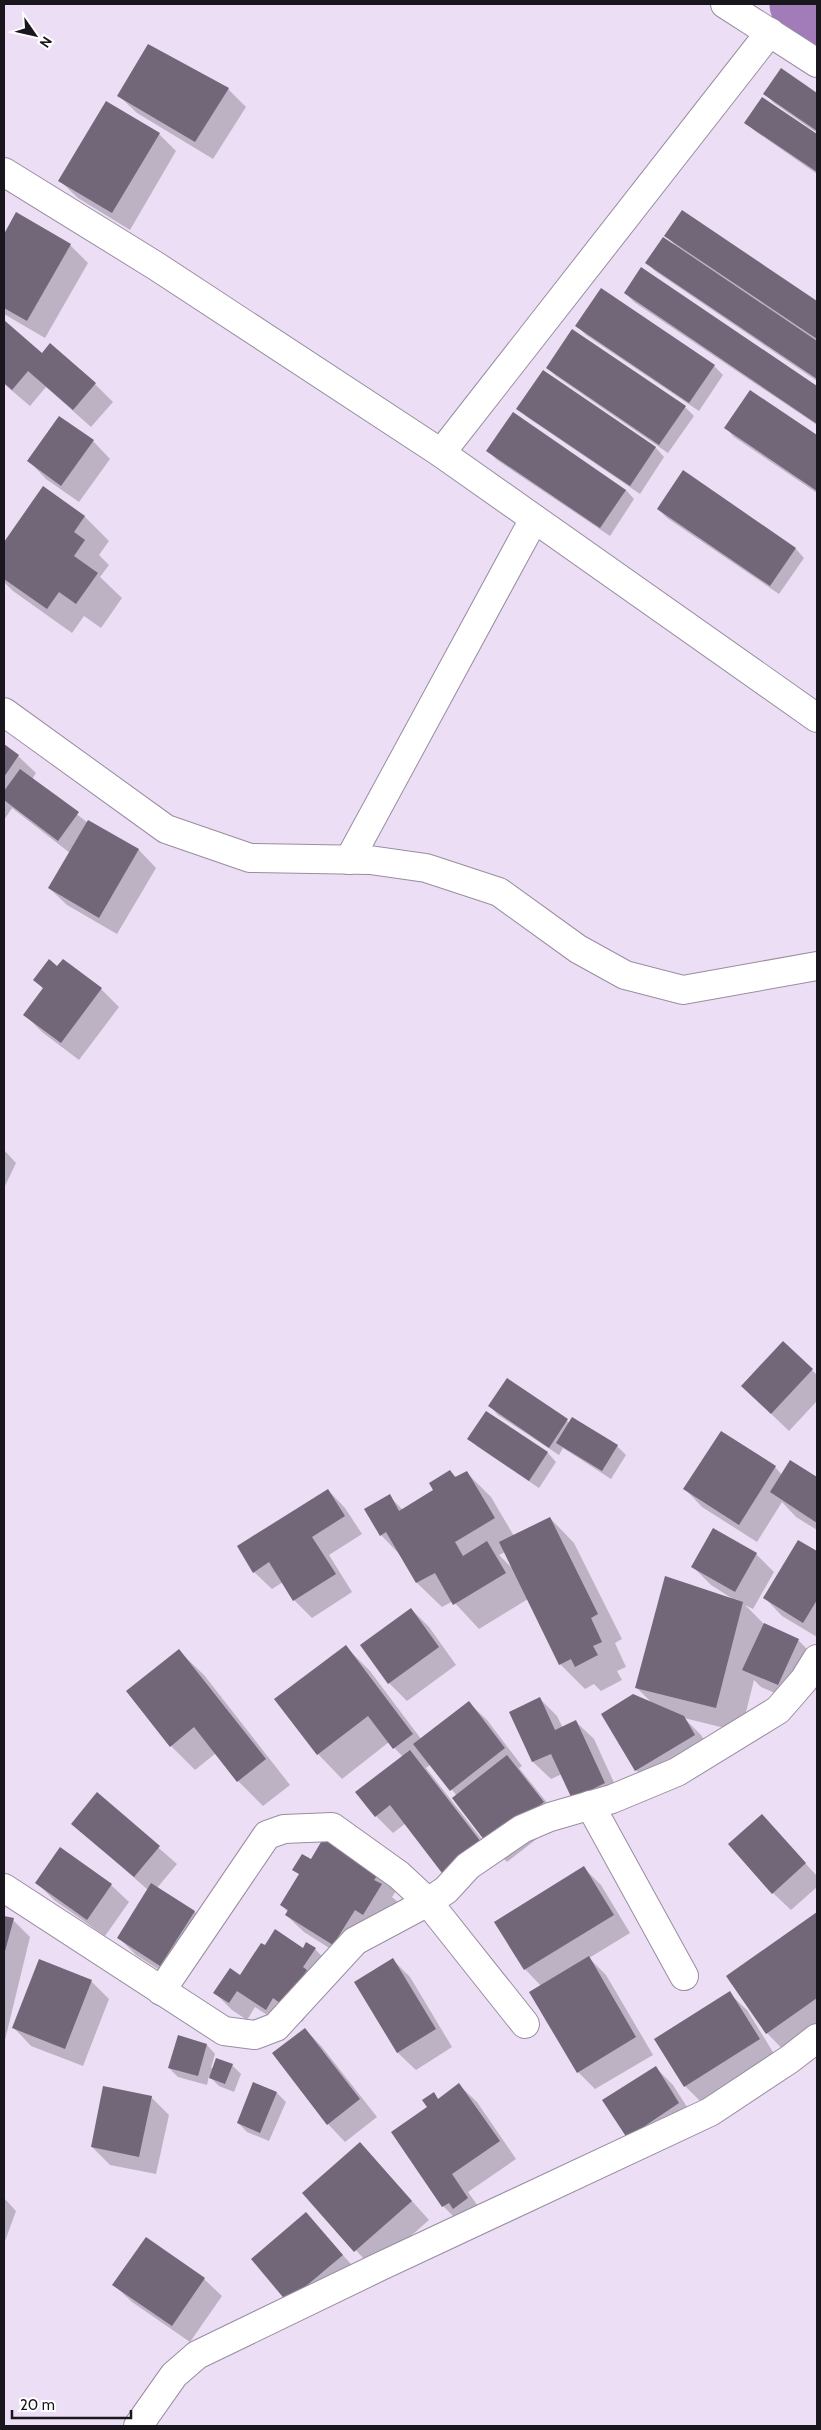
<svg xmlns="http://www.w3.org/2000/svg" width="821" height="2430" viewBox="0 0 821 2430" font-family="Cabin,sans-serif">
  <rect width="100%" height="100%" fill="#ecdff5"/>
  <!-- shadow -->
  <g fill="#0003" fill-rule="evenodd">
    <path d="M149 46 228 89 246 107 213 159 137 113 119 96Z"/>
    <path d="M781 70 817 95V133L774 103 765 94Z"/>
    <path d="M762 98 817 136V174L755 131 746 123Z"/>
    <path d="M159 134 176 151 130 230 78 198 60 181Z"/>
    <path d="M682 211 817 303V381L655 271 647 263 675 245 666 236Z"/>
    <path d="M16 214 70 245 88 263 45 338 4 314V236Z"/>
    <path d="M642 269 817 387V425L634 302 625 293Z"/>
    <path d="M4 322 42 355 95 384 113 402 91 427 46 387 30 406 4 384Z"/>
    <path d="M577 326 714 366 723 375 699 411 586 335Z"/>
    <path d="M547 367 685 407 694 416 668 453 556 376Z"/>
    <path d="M543 372 656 448 664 457 640 494 527 417 518 409Z"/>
    <path d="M751 392 817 437V493L734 437 726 428Z"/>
    <path d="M93 441 110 459 79 502 46 479 29 461Z"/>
    <path d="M488 451 626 490 634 499 610 536 497 460Z"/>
    <path d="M683 472 796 549 804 558 779 594 667 518 658 509Z"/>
    <path d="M43 488 84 516 109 541 99 555 109 565 100 577 122 598 101 628 84 616 72 633 13 591 4 582V544Z"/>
    <path d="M4 746 18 756 36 773 32 779 88 823 139 850 156 868 117 934 67 905 49 888 70 853 12 808 4 820Z"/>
    <path d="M35 980 101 989 119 1007 79 1060 42 1032 25 1015 44 989Z"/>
    <path d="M4 1150 16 1163 4 1188Z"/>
    <path d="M783 1343 817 1375V1401L789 1431 760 1403Z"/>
    <path d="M507 1380 570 1423 617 1446 626 1455 611 1479 563 1448 559 1455 498 1415 490 1406Z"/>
    <path d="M487 1413 548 1453 556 1462 539 1488 478 1447 469 1439Z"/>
    <path d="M721 1433 775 1467 782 1475 791 1462 817 1479V1530L796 1517 782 1502 757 1542 702 1507 685 1489Z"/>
    <path d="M450 1471 457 1478 466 1472 491 1497 514 1536 550 1518 574 1543 622 1639 615 1643 626 1667 617 1671 622 1680 601 1691 594 1684 585 1689 560 1664 528 1599 479 1629 453 1601 442 1607 417 1583 402 1557 381 1535 389 1496 403 1510 435 1490ZM505 1552 512 1568 499 1555Z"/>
    <path d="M328 1490 345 1508 362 1534 329 1555 352 1592 312 1618 294 1600 283 1582 272 1589 254 1572Z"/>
    <path d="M799 1542 817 1553V1637L782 1616 765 1598Z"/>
    <path d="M756 1554 774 1572 753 1609 745 1605 765 1625 798 1640 816 1658 796 1702 761 1687 754 1680 741 1732 684 1718 701 1735 712 1753 654 1788 636 1770 653 1704 636 1687 736 1601 711 1585 693 1567Z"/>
    <path d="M411 1609 429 1627 456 1665 407 1701 389 1683Z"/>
    <path d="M346 1647 370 1671 421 1739 469 1703 487 1720 522 1766 519 1768 561 1820 507 1862 489 1844 457 1796 431 1764 426 1768 498 1860 460 1889 443 1872 406 1823 393 1833 376 1816 403 1757 389 1742 342 1779 318 1754Z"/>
    <path d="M179 1651 204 1675 290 1785 263 1806 238 1781 216 1753 195 1770 171 1746Z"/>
    <path d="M540 1699 557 1716 563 1728 576 1722 594 1739 622 1800 590 1816 562 1774 551 1779 533 1762 510 1712Z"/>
    <path d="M97 1794 177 1864 157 1888 195 1912 212 1930 178 1982 136 1955 118 1937 148 1890 73 1824Z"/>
    <path d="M762 1816 817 1876V1887L791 1910 773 1893Z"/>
    <path d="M311 1861 379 1873 396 1891 392 1897 399 1903 351 1962 304 1932 286 1915 288 1912 281 1905 300 1875 294 1869Z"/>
    <path d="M584 1868 601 1885 630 1933 589 1958 606 1975 653 2055 595 2089 578 2072 541 1986 525 1969Z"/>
    <path d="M37 1883 111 1885 129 1902 105 1936 54 1900Z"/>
    <path d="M817 1914V2040L791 2058 767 2033 727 1976Z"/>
    <path d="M4 1917 13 1920 30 1937 5 2040Z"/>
    <path d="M265 1947 315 1949 332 1967 324 1989 302 2022 291 2015 284 2026 255 2007 247 2020 232 2010 215 1993 241 1976Z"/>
    <path d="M393 1960 410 1977 452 2047 416 2070 398 2053 356 1982Z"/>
    <path d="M91 1981 109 1999 83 2066 31 2046 14 2028Z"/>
    <path d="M729 1993 747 2010 776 2057 703 2104 685 2086Z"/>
    <path d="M305 2029 322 2047 377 2117 345 2142 328 2124 273 2053Z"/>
    <path d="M207 2045 215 2054 211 2068 232 2065 241 2074 234 2092 219 2086 209 2076 207 2085 178 2077 169 2068Z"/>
    <path d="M655 2067 673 2085 696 2121 628 2137Z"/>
    <path d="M254 2084 277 2093 286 2102 269 2141 247 2132 238 2123Z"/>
    <path d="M459 2085 477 2102 516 2159 468 2192 485 2216 460 2223 443 2206 428 2108 433 2094 439 2100Z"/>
    <path d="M151 2097 169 2115 156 2174 110 2165 92 2147Z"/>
    <path d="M360 2143 429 2220 373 2269 304 2193Z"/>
    <path d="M4 2198 16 2211 4 2244Z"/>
    <path d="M306 2214 359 2273 306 2319 288 2301Z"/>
    <path d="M204 2279 222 2296 190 2342 132 2302 114 2285Z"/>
  </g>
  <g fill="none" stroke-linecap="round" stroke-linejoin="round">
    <!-- river -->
    <path stroke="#a27bb9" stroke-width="71" d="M805 4 817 12"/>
  </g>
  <!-- building -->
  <g fill="#726679">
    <path d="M148 44 229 88 195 142 117 96Z"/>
    <path d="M781 68 817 93V131L763 94Z"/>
    <path d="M762 97 817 134V172L744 123Z"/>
    <path d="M106 101 160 133 112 213 58 181Z"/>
    <path d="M682 210 817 301V339L664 236Z"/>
    <path d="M16 212 71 244 27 321 4 308V234Z"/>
    <path d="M663 237 817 341V379L645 263Z"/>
    <path d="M641 267 817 386V424L624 293Z"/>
    <path d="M601 288 715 365 689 403 575 326Z"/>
    <path d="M4 320 42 353 50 343 96 383 73 410 28 371 12 390 4 383Z"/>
    <path d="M572 329 686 406 659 445 546 368Z"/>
    <path d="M543 370 656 447 630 486 516 409Z"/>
    <path d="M750 390 817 435V491L724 428Z"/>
    <path d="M513 412 626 490 600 528 486 451Z"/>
    <path d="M59 416 94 440 61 486 27 461Z"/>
    <path d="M683 470 796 548 770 586 657 509Z"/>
    <path d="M43 486 85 516 74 532 85 540 74 556 98 573 76 604 59 592 47 609 4 579V542Z"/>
    <path d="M4 744 19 755 4 777Z"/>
    <path d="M20 769 79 812 58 841 4 800V791Z"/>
    <path d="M88 820 139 849 99 918 48 888Z"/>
    <path d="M49 959 57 966 63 959 102 988 61 1043 23 1015 43 988 33 980Z"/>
    <path d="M783 1341 813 1369 771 1414 741 1386Z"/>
    <path d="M507 1378 568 1419 549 1448 488 1406Z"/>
    <path d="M486 1411 548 1452 529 1481 467 1439Z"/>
    <path d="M572 1417 618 1445 602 1471 556 1443Z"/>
    <path d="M721 1431 776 1466 739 1525 683 1489Z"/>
    <path d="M790 1460 817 1477V1523L770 1492Z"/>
    <path d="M450 1470 455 1477 467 1471 495 1518 455 1542 463 1556 487 1541 506 1573 453 1605 435 1573 416 1583 386 1532 380 1536 364 1509 390 1494 399 1511 433 1490 429 1483Z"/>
    <path d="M328 1489 345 1516 312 1537 336 1574 293 1601 269 1562 253 1573 237 1546Z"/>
    <path d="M550 1517 598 1614 591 1618 602 1642 593 1646 598 1655 575 1667 571 1659 559 1665 499 1542Z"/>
    <path d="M713 1528 757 1553 735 1592 691 1567Z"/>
    <path d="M798 1540 817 1551V1600L803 1623 763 1598Z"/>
    <path d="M665 1576 743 1602 716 1708 635 1688Z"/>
    <path d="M411 1608 439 1647 388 1684 360 1645Z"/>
    <path d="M764 1623 799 1639 778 1685 742 1670Z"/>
    <path d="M346 1645 413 1734 393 1749 368 1716 317 1755 274 1699Z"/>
    <path d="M179 1649 266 1759 237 1782 194 1727 170 1747 126 1691Z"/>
    <path d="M633 1694 684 1716 695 1735 635 1771 601 1714Z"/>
    <path d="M540 1697 555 1730 576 1720 605 1783 572 1799 551 1754 532 1762 509 1712Z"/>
    <path d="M469 1701 505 1748 450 1791 413 1744Z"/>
    <path d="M410 1750 481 1842 442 1873 390 1805 375 1817 355 1792Z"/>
    <path d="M507 1755 544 1802 488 1845 452 1798Z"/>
    <path d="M97 1792 160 1846 134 1877 71 1824Z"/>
    <path d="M762 1814 806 1863 772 1894 728 1844Z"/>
    <path d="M324 1837 380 1872 374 1880 382 1884 363 1915 355 1910 333 1945 285 1915 288 1910 280 1905 299 1874 292 1870 302 1854 311 1859Z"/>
    <path d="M60 1847 112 1884 87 1920 35 1883Z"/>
    <path d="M584 1866 614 1915 524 1970 494 1922Z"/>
    <path d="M151 1883 195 1911 160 1966 117 1938Z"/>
    <path d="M817 1912V1998L766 2034 726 1976Z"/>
    <path d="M4 1916 14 1918 4 1955Z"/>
    <path d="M275 1929 303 1948 306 1942 316 1948 303 1967 307 1970 284 2006 273 1998 266 2010 237 1991 229 2003 213 1993 230 1968 240 1975 261 1943 265 1945Z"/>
    <path d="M589 1956 636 2037 577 2073 529 1992Z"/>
    <path d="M393 1958 436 2029 397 2053 354 1982Z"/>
    <path d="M39 1959 92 1980 65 2049 12 2028Z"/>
    <path d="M730 1991 760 2039 684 2087 654 2039Z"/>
    <path d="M305 2028 360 2099 327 2125 272 2053Z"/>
    <path d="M178 2035 207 2044 198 2076 168 2068Z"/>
    <path d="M216 2058 233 2064 225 2084 209 2078Z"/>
    <path d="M656 2066 679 2103 627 2138 602 2100Z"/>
    <path d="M253 2082 277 2092 260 2133 237 2123Z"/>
    <path d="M459 2083 500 2141 452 2174 468 2198 453 2209 449 2203 442 2207 391 2132 427 2107 422 2100 434 2092 438 2099Z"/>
    <path d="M103 2086 152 2096 139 2157 91 2147Z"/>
    <path d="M360 2142 412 2201 354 2252 302 2193Z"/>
    <path d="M306 2212 343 2255 287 2302 251 2259Z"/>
    <path d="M146 2237 205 2278 172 2326 112 2285Z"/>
  </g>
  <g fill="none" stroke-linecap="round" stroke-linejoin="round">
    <defs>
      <g id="minor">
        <path d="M725 4 817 63"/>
        <path d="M4 172 156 266 441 453 817 718"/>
        <path d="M441 453 770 32"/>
        <path d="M4 712 166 829 250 858 370 860 426 868 499 892 578 949 625 975 683 990 817 966"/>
        <path d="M349 860 534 519"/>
        <path d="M590 1805 684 1976"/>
        <path d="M4 1888 224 2031 255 2035 276 2027 355 1941 428 1902 446 1890 468 1866 522 1829 550 1817 612 1799 677 1772 778 1710 804 1680 817 1659"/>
        <path d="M161 1991 267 1835 284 1829 332 1827 399 1875 428 1902 525 2024"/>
        <path d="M138 2426 174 2375 197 2355 379 2267 710 2112 790 2059 817 2038"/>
      </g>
    </defs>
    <!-- minor casing -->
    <use href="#minor" stroke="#998da1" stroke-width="30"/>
    <!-- minor -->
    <use href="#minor" stroke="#fff" stroke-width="28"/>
  </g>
  <!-- border -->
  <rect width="821" height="2430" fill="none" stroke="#1a161d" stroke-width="10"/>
  <!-- north arrow -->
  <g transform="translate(35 35) rotate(124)" stroke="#ffffff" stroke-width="4" paint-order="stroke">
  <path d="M0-4L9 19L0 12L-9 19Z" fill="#1a161d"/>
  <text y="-8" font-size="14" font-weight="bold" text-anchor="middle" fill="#1a161d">N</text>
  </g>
  <!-- scale -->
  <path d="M12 2410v8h119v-8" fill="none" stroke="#1a161d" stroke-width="2.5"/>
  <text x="20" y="2410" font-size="15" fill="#1a161d" stroke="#ffffff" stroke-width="4" paint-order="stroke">20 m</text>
</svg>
